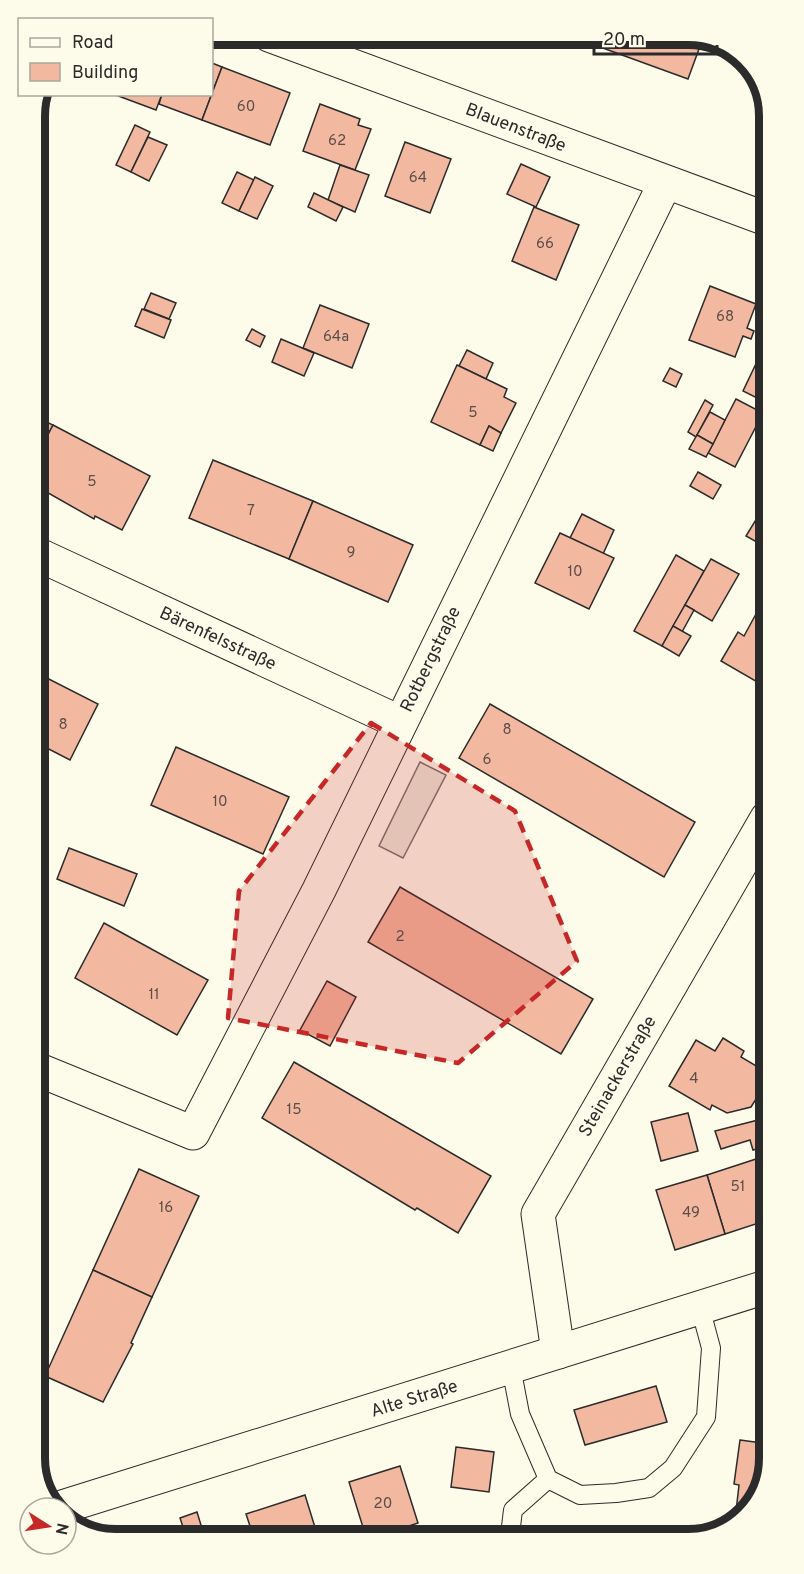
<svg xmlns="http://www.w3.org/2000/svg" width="804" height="1574" viewBox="0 0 804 1574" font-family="Overpass,sans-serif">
  <rect width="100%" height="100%" fill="#fdfbea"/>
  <!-- parking -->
  <path fill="#eceadb" stroke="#74746e" stroke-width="1.5" d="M420 762 446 775 403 858 379 846Z"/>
  <!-- building -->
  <g fill="#f2b8a0" stroke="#2b2b2b" stroke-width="1.5">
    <path d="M567 35H693L703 38 688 79Z"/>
    <path d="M212 63 222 67 202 120 159 104 162 94H212Z"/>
    <path d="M222 67 290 93 270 145 202 120Z"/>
    <path d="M113 94H162L156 110Z"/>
    <path d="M320 104 360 119 358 125 371 129 355 170 303 151Z"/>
    <path d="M135 125 150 132 131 172 116 165Z"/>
    <path d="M148 137 167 145 149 181 131 172Z"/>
    <path d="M405 142 451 159 430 213 385 196Z"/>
    <path d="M521 164 550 177 536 207 507 194Z"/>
    <path d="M340 165 369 175 355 212 328 200Z"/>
    <path d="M237 172 254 180 239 211 222 203Z"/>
    <path d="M255 177 273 186 257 219 239 211Z"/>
    <path d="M314 193 343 207 336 221 308 207Z"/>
    <path d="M534 207 579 225 556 280 512 261Z"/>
    <path d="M710 286 756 304 747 328 754 331 751 339 743 336 735 357 689 340Z"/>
    <path d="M151 293 176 303 169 319 144 309Z"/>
    <path d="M320 305 369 324 352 368 303 348Z"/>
    <path d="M142 309 171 320 164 338 135 326Z"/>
    <path d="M252 329 265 336 260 347 246 340Z"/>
    <path d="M281 339 314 353 304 376 272 362Z"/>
    <path d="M765 345V397L763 401 743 391Z"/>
    <path d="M467 350 493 363 486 379 459 366Z"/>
    <path d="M457 365 507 389 504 397 516 403 501 433 489 426 480 445 431 422Z"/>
    <path d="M670 368 682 374 676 387 663 381Z"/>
    <path d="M736 399 763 413 735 467 708 453Z"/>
    <path d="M705 400 713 405 696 437 688 432Z"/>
    <path d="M710 412 725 420 713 444 697 435Z"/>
    <path d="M36 417 53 425 36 458Z"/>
    <path d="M53 425 150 476 122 530 95 516 94 519 36 486V458Z"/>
    <path d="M489 426 501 433 493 451 480 445Z"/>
    <path d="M697 435 713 444 706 457 689 449Z"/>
    <path d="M213 460 313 501 289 559 189 518Z"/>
    <path d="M698 472 721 485 713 499 690 486Z"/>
    <path d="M313 501 413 545 388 602 289 559Z"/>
    <path d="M765 505V539L762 545 746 536Z"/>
    <path d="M582 514 614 530 603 554 570 538Z"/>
    <path d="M560 533 614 558 589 609 535 583Z"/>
    <path d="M676 555 704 571 662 646 634 631Z"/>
    <path d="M711 559 739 574 712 621 685 605Z"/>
    <path d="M685 605 694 610 682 632 673 626Z"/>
    <path d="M756 614 766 620V687L721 661 738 632 744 636Z"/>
    <path d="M673 626 691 636 679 656 662 646Z"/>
    <path d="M37 673 98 704 70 760 37 743Z"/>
    <path d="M490 704 695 822 664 877 459 758Z"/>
    <path d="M176 747 289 797 263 854 151 805Z"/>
    <path d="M69 848 137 874 124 906 57 879Z"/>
    <path d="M400 887 593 999 561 1054 368 942Z"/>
    <path d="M104 923 208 980 177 1035 75 978Z"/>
    <path d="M327 981 356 997 330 1046 300 1030Z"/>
    <path d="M723 1038 744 1051 741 1057 768 1073V1080L751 1107 727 1113 712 1105 710 1110 669 1086 696 1040 715 1051Z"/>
    <path d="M294 1062 491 1176 458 1233 417 1208 415 1210 262 1118Z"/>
    <path d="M688 1113 698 1151 661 1161 651 1122Z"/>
    <path d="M762 1119 768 1146 753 1150 750 1140 721 1149 715 1131Z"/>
    <path d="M768 1121V1139L763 1122Z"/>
    <path d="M756 1159 768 1197V1220L725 1234 707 1175Z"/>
    <path d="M139 1169 199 1196 152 1297 93 1270Z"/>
    <path d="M707 1175 725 1234 675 1250 656 1190Z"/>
    <path d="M93 1270 152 1297 131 1343 133 1344 103 1402 45 1376Z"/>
    <path d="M656 1386 667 1422 585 1445 574 1410Z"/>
    <path d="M740 1440 769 1444V1458L756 1503 735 1520 739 1485 734 1484Z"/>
    <path d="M456 1447 494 1452 489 1492 451 1487Z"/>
    <path d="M400 1466 418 1523 394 1531 397 1537H366L349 1482Z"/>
    <path d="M305 1495 318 1537 254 1538 246 1514Z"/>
    <path d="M197 1512 205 1538 187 1539 180 1518Z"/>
    <path d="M529 1530 572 1535H528Z"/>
  </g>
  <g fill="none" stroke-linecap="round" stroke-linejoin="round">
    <defs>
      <g id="service">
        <path d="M511 1367 520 1414 548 1479 580 1495 616 1493 649 1488 673 1468 706 1417 711 1348 700 1307"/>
        <path d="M510 1535 513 1510 548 1479"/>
      </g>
      <g id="minor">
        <path d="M269 35 764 218"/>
        <path d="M37 554 399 722"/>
        <path d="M39 1070 193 1133 319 890 665 183"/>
        <path d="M558 1352 538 1214 767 818"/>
        <path d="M59 1508 769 1286"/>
      </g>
    </defs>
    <!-- service casing -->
    <use href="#service" stroke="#2b2b2b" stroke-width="20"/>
    <!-- minor casing -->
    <use href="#minor" stroke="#2b2b2b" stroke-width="35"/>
    <!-- service -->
    <use href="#service" stroke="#fdfbea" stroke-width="18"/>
    <!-- minor -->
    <use href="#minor" stroke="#fdfbea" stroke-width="33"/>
  </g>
  <!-- marked area -->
  <path fill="#c62828" fill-opacity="0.2" stroke="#c62828" stroke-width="4.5" stroke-dasharray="12 8" stroke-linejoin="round" d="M371 723 515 811 577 961 458 1063 228 1018 239 891Z"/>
  <g text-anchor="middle" stroke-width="4.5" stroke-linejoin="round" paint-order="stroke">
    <!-- number labels -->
    <g font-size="15" fill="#5d4e48">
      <text x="246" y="111">60</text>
      <text x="337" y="145">62</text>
      <text x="418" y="182">64</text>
      <text x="545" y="248">66</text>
      <text x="725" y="321">68</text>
      <text x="336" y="341">64a</text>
      <text x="473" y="417">5</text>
      <text x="92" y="486">5</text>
      <text x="251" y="515">7</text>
      <text x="351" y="557">9</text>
      <text x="575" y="576">10</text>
      <text x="63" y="729">8</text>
      <text x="507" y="734">8</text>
      <text x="487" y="764">6</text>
      <text x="220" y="806">10</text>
      <text x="400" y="941">2</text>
      <text x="154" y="999">11</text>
      <text x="694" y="1083">4</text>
      <text x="294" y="1114">15</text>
      <text x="738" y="1191">51</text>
      <text x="166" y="1212">16</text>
      <text x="691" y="1217">49</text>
      <text x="383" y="1508">20</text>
    </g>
    <!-- street labels -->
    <g font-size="18" fill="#2b2b2b" stroke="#fdfbea">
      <text transform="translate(516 127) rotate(21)" y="6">Blauenstraße</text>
      <text transform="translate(218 638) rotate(25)" y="6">Bärenfelsstraße</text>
      <text transform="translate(430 659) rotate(-64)" y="6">Rotbergstraße</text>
      <text transform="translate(617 1076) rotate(-60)" y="6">Steinackerstraße</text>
      <text transform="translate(414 1398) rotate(-17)" y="6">Alte Straße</text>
    </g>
  </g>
  <!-- crop -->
  <path d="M0 0H804V1574H0ZM116 45H688A71 71 0 0 1 759 116V1458A71 71 0 0 1 688 1529H116A71 71 0 0 1 45 1458V116A71 71 0 0 1 116 45Z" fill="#fdfbea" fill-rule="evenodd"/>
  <path fill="none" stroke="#2b2b2b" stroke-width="8" d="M116 45H688A71 71 0 0 1 759 116V1458A71 71 0 0 1 688 1529H116A71 71 0 0 1 45 1458V116A71 71 0 0 1 116 45Z"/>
  <!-- legend -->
  <rect x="18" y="18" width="195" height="78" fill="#fdfbea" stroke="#a9a89e" stroke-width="1.5"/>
  <rect x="30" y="38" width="30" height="9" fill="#fdfbea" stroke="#a9a89e" stroke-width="1.5"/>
  <text x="72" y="48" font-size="18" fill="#2b2b2b">Road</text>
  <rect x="30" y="63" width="30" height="18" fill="#f2b8a0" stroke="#a9a89e" stroke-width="1.5"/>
  <text x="72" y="78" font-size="18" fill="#2b2b2b">Building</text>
  <!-- north arrow -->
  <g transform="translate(48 1526) rotate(102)"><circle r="28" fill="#fdfbea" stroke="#a9a89e" stroke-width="1.5"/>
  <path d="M0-4.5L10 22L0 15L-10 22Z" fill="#c62828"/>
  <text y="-9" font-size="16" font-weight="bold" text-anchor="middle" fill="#2b2b2b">N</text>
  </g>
  <!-- scale -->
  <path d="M594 45v9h123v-9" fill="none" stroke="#2b2b2b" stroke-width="3"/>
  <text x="603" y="45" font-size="18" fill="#2b2b2b" stroke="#fdfbea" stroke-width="4.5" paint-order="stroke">20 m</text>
</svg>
